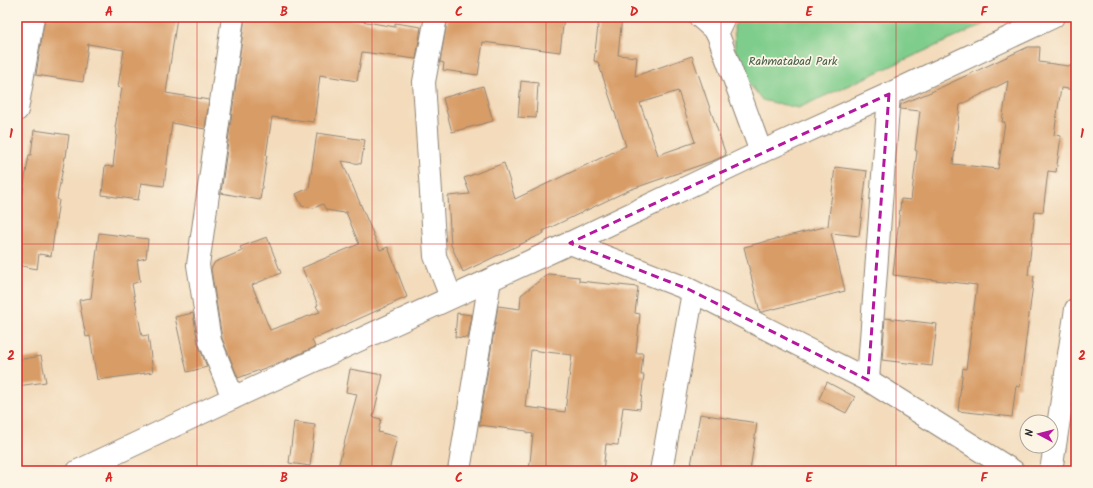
<svg xmlns="http://www.w3.org/2000/svg" width="1093" height="488" viewBox="0 0 1093 488" font-family="Kalam,sans-serif">
  <rect width="100%" height="100%" fill="#fcf5e5"/>
  <filter id="ink" filterUnits="userSpaceOnUse"><feTurbulence type="fractalNoise" baseFrequency=".025" numOctaves="2"/><feDisplacementMap in="SourceGraphic" scale="8" xChannelSelector="R" yChannelSelector="G"/><feConvolveMatrix kernelMatrix="1 2 1 2 8 2 1 2 1" color-interpolation-filters="sRGB"/></filter>
  <filter id="wash" filterUnits="userSpaceOnUse"><feTurbulence type="fractalNoise" baseFrequency=".012" numOctaves="4" result="noise"/><feDisplacementMap in="SourceGraphic" scale="16" xChannelSelector="R" yChannelSelector="G"/><feGaussianBlur stdDeviation="0.9" result="paint"/><feColorMatrix in="noise" values="0 0 0 0 0 0 0 0 0 0 0 0 0 0 0 0 0 1.4 0 .05"/><feComposite in="paint" operator="in"/></filter>
  <g filter="url(#wash)">
    <rect width="100%" height="100%" fill="#f3dbbc"/>
    <!-- green -->
    <path fill="#7fcd8c" stroke="#557c5c" d="M740 17H1000L798 108 762 100 736 66 734 26Z"/>
    <g id="blocks">
      <!-- building -->
      <g fill="#d89c66" fill-rule="evenodd">
        <path d="M45 17H177L166 93 209 100 205 129 172 123 164 186 141 183 138 200 102 195 105 166 113 167 117 129 115 128 122 88 118 87 124 50 88 44 83 82 36 75Z"/>
        <path d="M245 17H339L395 27V23L421 27 416 59 362 52 357 81 320 75 314 122 272 117 266 155H267L260 200 221 193Z"/>
        <path d="M448 17H564L560 52 483 42 478 75 443 70 444 63 440 62Z"/>
        <path d="M599 17H622L618 55 637 57 635 76 692 56 726 155 715 160 629 190 543 231 544 233 463 272 451 245 448 196 470 194 464 178 504 163 515 199 626 146 598 62 594 61ZM678 91 695 142 658 155 640 103Z"/>
        <path d="M1028 47H1040L1039 62 1076 67V90L1061 88 1054 135 1061 136 1056 172 1048 171 1043 212 1035 211 1028 275 1034 276 1020 387 1016 386 1012 417 958 411 963 368 966 369 977 285 893 275 901 199 911 200 917 151 915 150 920 111 900 109 901 104 931 92ZM1008 81 1002 122H1005L998 169 953 164 960 105Z"/>
        <path d="M521 81 538 83 536 118 518 117Z"/>
        <path d="M483 86 493 121 452 132 443 98Z"/>
        <path d="M34 130 69 135 66 157H65L57 199 59 200 51 256 39 254 37 269 17 265V195L22 196 29 155H31Z"/>
        <path d="M317 133 365 140 361 164 342 161 380 250 388 247 407 297 312 340 315 347 281 362 238 378 222 338 211 269 215 262 242 251 240 247 267 237 281 273 252 285 270 330 320 312 316 306 318 305 302 268 359 244 346 212 344 213 326 210 323 204 314 208 302 206 296 194 309 188Z"/>
        <path d="M835 167 867 171 859 236 831 233 845 291 762 312H760L744 247 828 226Z"/>
        <path d="M99 233 148 239 146 258 137 260 140 281 132 284 142 336 148 335 153 372 97 380 90 336 86 337 79 300 91 298Z"/>
        <path d="M548 274 579 277V281L638 287 635 313 640 314 636 353H643L641 375H644L640 409 623 407 618 445 606 444 603 471H529L533 434 527 433V431L479 425 498 306 520 309 521 295ZM531 350 572 355 565 412 525 407Z"/>
        <path d="M193 313 198 343 207 367 187 372 175 317Z"/>
        <path d="M457 313 472 315 468 338 455 337Z"/>
        <path d="M885 318 937 324 932 366 882 360Z"/>
        <path d="M41 356 46 382 17 386V360Z"/>
        <path d="M350 369 383 375 373 417 381 419 378 432 397 437 389 471H337L357 394 346 392Z"/>
        <path d="M827 382 855 397 846 413 819 399Z"/>
        <path d="M700 414 757 423 750 471H690Z"/>
        <path d="M294 422 315 425 310 466 289 463Z"/>
      </g>
    </g>
  </g>
  <g filter="url(#ink)">
    <use href="#blocks" fill-opacity="0" stroke="#8f8374" stroke-width="1"/>
    <g fill="none" stroke-linecap="round" stroke-linejoin="round">
      <defs>
        <g id="minor">
          <path d="M233 17 198 265 210 341 233 398"/>
          <path d="M436 17 424 82 435 256 451 297"/>
          <path d="M700 17 717 32"/>
          <path d="M724 17 717 32 761 152"/>
          <path d="M17 110 33 17"/>
          <path d="M570 243 688 289 868 380 1013 471"/>
          <path d="M868 380 889 94"/>
          <path d="M78 471 233 398 570 243 761 152 889 94 1053 17"/>
          <path d="M459 471 490 280"/>
          <path d="M661 471 693 292"/>
          <path d="M1051 471 1076 309"/>
        </g>
      </defs>
      <!-- minor casing -->
      <use href="#minor" stroke="#8f8374" stroke-width="24"/>
      <!-- minor -->
      <use href="#minor" stroke="#fff" stroke-width="22"/>
    </g>
  </g>
  <!-- marked area -->
  <path fill="none" stroke="#b5179e" stroke-width="3" stroke-dasharray="8 5" stroke-linejoin="round" d="M889 94 868 380 688 289 570 243Z"/>
  <!-- grid -->
  <path fill="none" stroke="#d62828" stroke-width="1" stroke-opacity="0.55" d="M197 17V471M372 17V471M546 17V471M721 17V471M896 17V471M17 244H1076"/>
  <g text-anchor="middle" stroke-width="3.5" stroke-linejoin="round" paint-order="stroke">
    <!-- park labels -->
    <g font-size="12" fill="#445c48" stroke="#fcf5e5">
      <text x="793" y="65">Rahmatabad Park</text>
    </g>
  </g>
  <!-- margin -->
  <rect width="1093" height="488" fill="none" stroke="#fcf5e5" stroke-width="44"/>
  <!-- north arrow -->
  <g transform="translate(1039 434) rotate(277)"><circle r="19" fill="#fcf5e5" stroke="#a8a49b"/>
  <path d="M0-3L7 15L0 10L-7 15Z" fill="#b5179e"/>
  <text y="-6" font-size="11" font-weight="bold" text-anchor="middle" fill="#2b2b2b">N</text>
  </g>
  <rect x="22" y="22" width="1049" height="444" fill="none" stroke="#d62828" stroke-width="1.5"/>
  <g font-size="13" text-anchor="middle" font-weight="bold" fill="#d62828">
    <text x="109" y="16">A</text>
    <text x="284" y="16">B</text>
    <text x="459" y="16">C</text>
    <text x="634" y="16">D</text>
    <text x="809" y="16">E</text>
    <text x="984" y="16">F</text>
    <text x="11" y="138">1</text>
    <text x="1082" y="138">1</text>
    <text x="11" y="360">2</text>
    <text x="1082" y="360">2</text>
    <text x="109" y="482">A</text>
    <text x="284" y="482">B</text>
    <text x="459" y="482">C</text>
    <text x="634" y="482">D</text>
    <text x="809" y="482">E</text>
    <text x="984" y="482">F</text>
  </g>
</svg>
